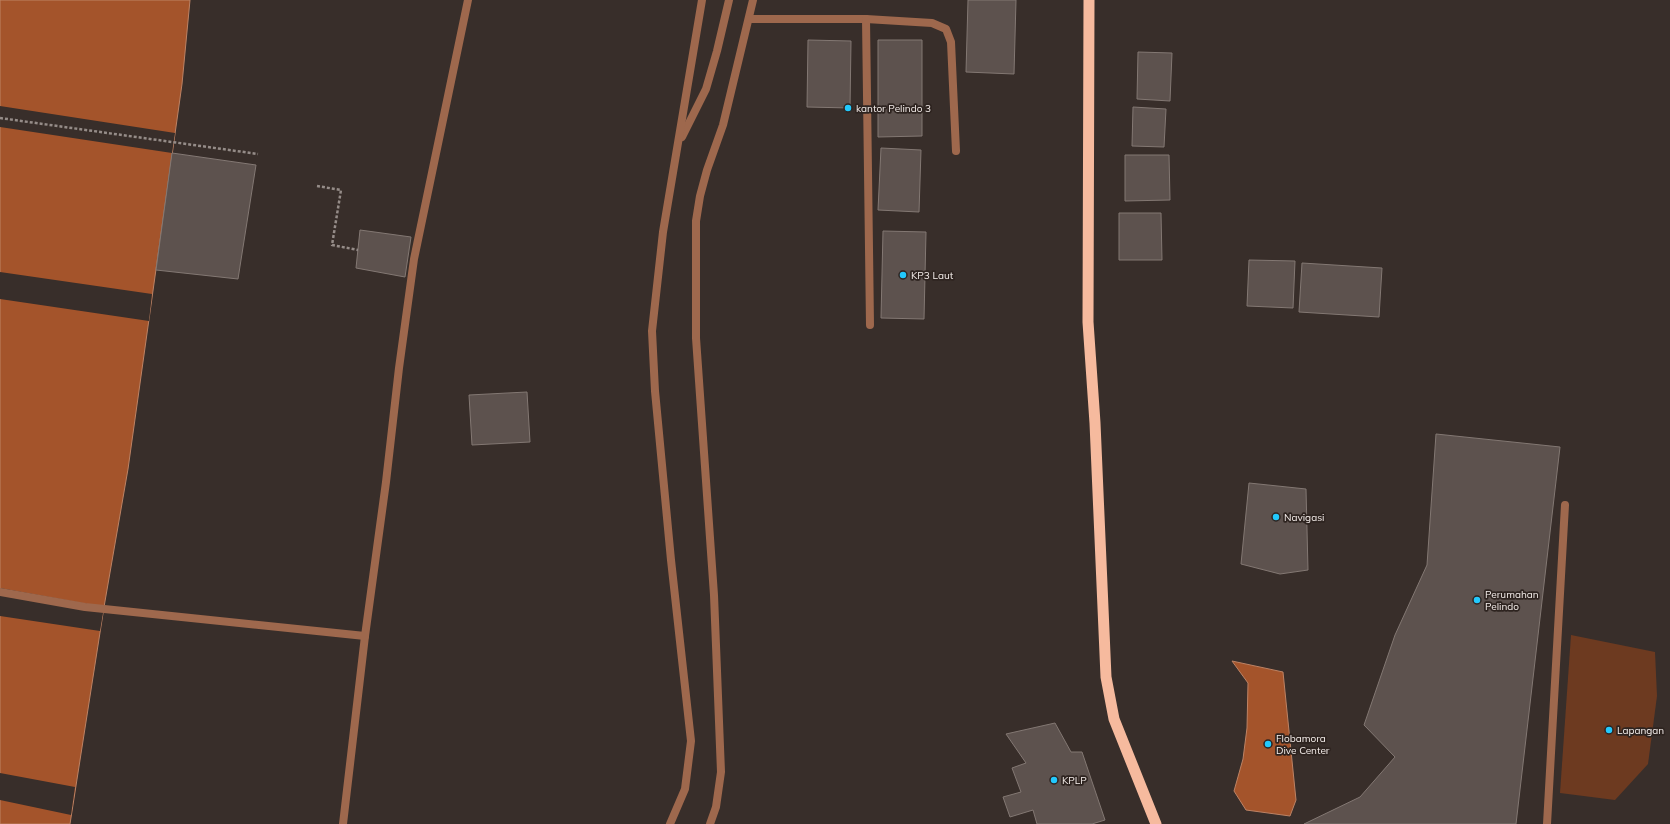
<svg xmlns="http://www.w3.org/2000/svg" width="1670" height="824" viewBox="0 0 1670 824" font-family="Mulish,sans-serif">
  <rect width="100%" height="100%" fill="#382e2a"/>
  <!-- green -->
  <path fill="#6d3a20" d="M1571 635 1655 652 1657 696 1648 764 1615 800 1560 793Z"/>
  <!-- water -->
  <g fill="#a4542b" stroke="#bd8365">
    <path d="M0 0H190L182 84 128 469 104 607 70 824H0Z"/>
    <path d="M1232 661 1283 672 1296 800 1290 816 1246 810 1234 791 1243 759 1247 728 1248 683Z"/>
  </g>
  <!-- pier -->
  <g fill="#382e2a">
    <path d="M0 106 175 133 172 153 0 127Z"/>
    <path d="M0 272 152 294 149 321 0 299Z"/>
    <path d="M0 588 104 607 100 631 0 616Z"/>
    <path d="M0 773 75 787 71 815 0 800Z"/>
  </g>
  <!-- building -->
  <g fill="#5d524e" stroke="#837873">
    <path d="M968 0H1016L1014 74 966 72Z"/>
    <path d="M808 40 851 41 850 108 807 107Z"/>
    <path d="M878 40H922V136L878 137Z"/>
    <path d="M1138 52 1172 53 1170 101 1137 99Z"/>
    <path d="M1133 107 1166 109 1164 147 1132 146Z"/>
    <path d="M881 148 921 150 919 212 878 210Z"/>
    <path d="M172 153 256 165 238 279 156 270Z"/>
    <path d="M1125 155H1169L1170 200 1125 201Z"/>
    <path d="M1119 213H1161L1162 260H1119Z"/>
    <path d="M360 230 411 237 405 277 356 268Z"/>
    <path d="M883 231 926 232 924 319 881 318Z"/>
    <path d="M1249 260 1295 261 1293 308 1247 306Z"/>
    <path d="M1302 263 1382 268 1379 317 1299 312Z"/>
    <path d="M527 392 530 442 472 445 469 395Z"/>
    <path d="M1436 434 1560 447 1516 824H1304L1360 797 1395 757 1364 725 1395 635 1427 565Z"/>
    <path d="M1249 483 1306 489 1308 570 1280 574 1241 564Z"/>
    <path d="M1055 723 1071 752H1082L1105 820 1092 824H1037L1033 810 1010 817 1003 797 1021 792 1012 768 1026 763 1006 734Z"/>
  </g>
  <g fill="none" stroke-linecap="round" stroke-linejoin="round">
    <!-- path -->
    <g stroke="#958c88" stroke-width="2.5" stroke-dasharray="3 2" stroke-linecap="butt">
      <path d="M0 118 258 154"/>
      <path d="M317 186 341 190 332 245 358 250"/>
    </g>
    <!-- service -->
    <g stroke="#9e684d" stroke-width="8">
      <path d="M682 137 706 89 717 51 729 0"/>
      <path d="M0 592 85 607 365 636"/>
      <path d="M343 824 365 636 386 482 399 368 414 259 468 0"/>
      <path d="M670 824 685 789 691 741 671 560 655 391 652 331 663 232 702 0"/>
      <path d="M710 824 716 807 721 772 714 595 696 338V221L700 196 707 170 723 125 753 0"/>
    </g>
    <!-- minor -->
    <g stroke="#9e684d" stroke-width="8">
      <path d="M749 19H866L932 23 946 29 951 42 956 151"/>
      <path d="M866 19 870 325"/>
      <path d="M1547 824 1565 505"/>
    </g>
    <!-- trunk -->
    <path stroke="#f6ba9e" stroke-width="11" d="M1089 0 1088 322 1095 423 1106 677 1114 719 1156 824"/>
  </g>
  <!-- markers -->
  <g fill="#22c9fd" stroke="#2e2420" stroke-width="1.5">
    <circle cx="848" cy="108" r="4"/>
    <circle cx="903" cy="275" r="4"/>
    <circle cx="1276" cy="517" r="4"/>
    <circle cx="1477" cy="600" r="4"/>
    <circle cx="1609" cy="730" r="4"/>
    <circle cx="1268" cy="744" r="4"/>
    <circle cx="1054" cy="780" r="4"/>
  </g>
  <g text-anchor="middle" stroke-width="3.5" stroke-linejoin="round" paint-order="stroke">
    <!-- poi labels -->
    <g font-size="10" fill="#f7f0ed" stroke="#2e2420" text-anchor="start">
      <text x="856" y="112">kantor Pelindo 3</text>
      <text x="911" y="279">KP3 Laut</text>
      <text x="1284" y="521">Navigasi</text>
      <text x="1485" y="598">Perumahan<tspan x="1485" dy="12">Pelindo</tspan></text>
      <text x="1617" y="734">Lapangan</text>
      <text x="1276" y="742">Flobamora<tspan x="1276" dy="12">Dive Center</tspan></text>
      <text x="1062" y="784">KPLP</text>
    </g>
  </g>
</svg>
